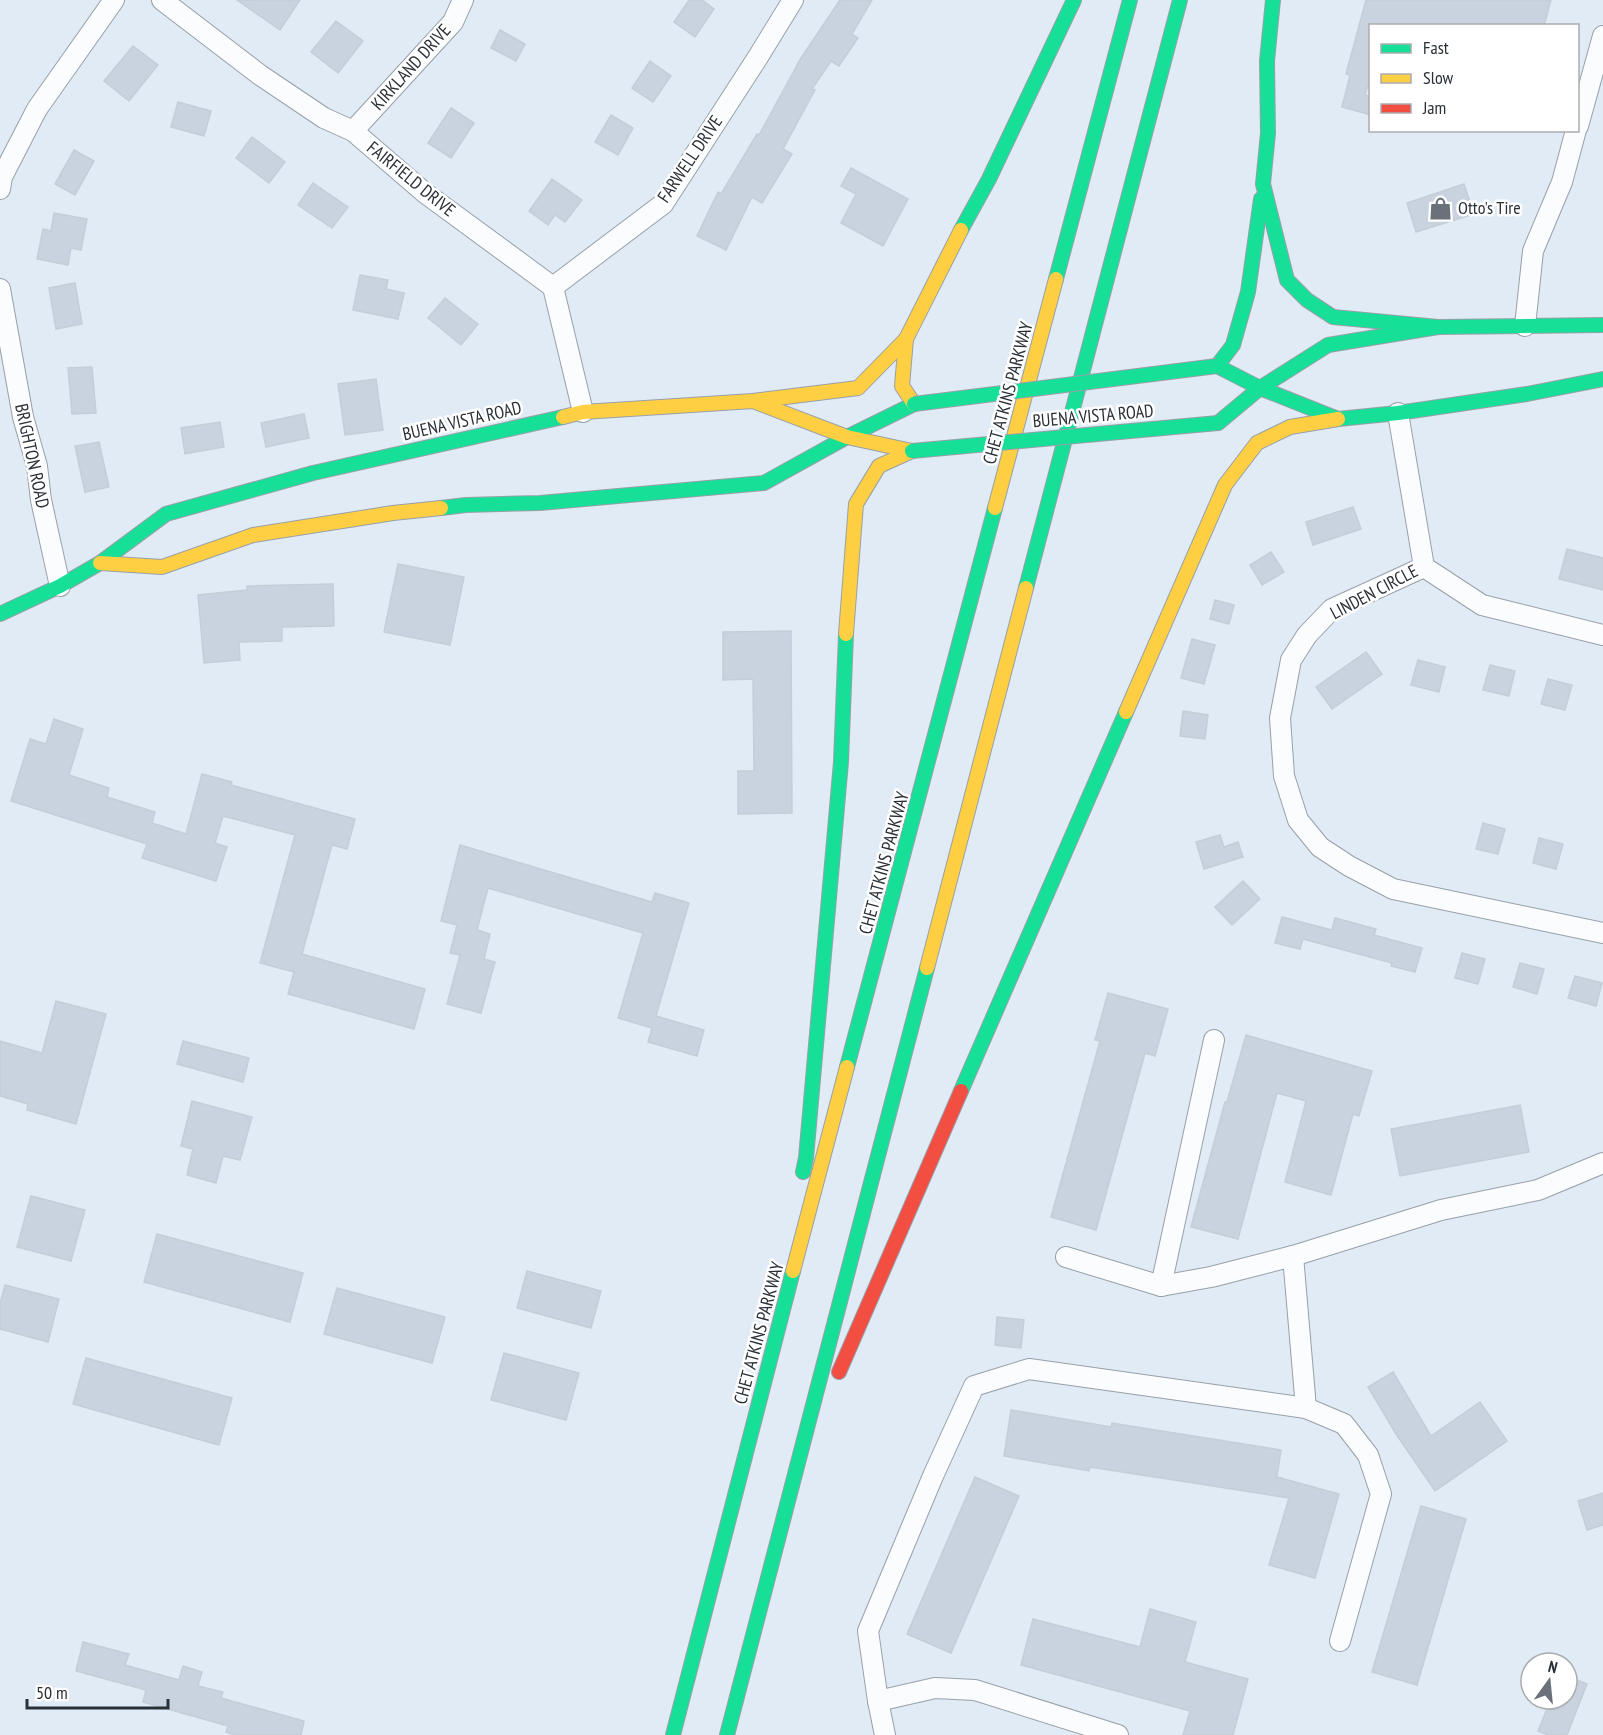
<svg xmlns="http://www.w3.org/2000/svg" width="1603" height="1735" viewBox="0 0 1603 1735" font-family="'PT Sans Narrow',sans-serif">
  <rect width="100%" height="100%" fill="#e1ebf6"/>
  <!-- building -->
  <g fill="#c8d3df" stroke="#c5cdd6" stroke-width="1.5">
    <path d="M237 0H300L280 30Z"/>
    <path d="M689 0H702L714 9 695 37 674 22Z"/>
    <path d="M840 0H872L852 34 858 38 839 66 831 61 812 89 815 90 783 149 792 154 762 203 752 197 726 250 697 236 718 192 721 194 757 134 759 135 801 58Z"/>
    <path d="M1366 0H1551L1544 26H1371V76L1365 95 1371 97V115L1342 107 1350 75 1346 74Z"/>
    <path d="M336 21 363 41 338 73 311 52Z"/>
    <path d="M500 30 525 44 516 61 491 48Z"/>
    <path d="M133 46 158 65 129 101 104 81Z"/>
    <path d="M650 61 671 76 653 102 632 88Z"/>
    <path d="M178 102 211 111 204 136 171 127Z"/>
    <path d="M451 108 474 123 451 158 428 143Z"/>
    <path d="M611 115 633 128 618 155 595 142Z"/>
    <path d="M252 137 285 162 269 183 236 158Z"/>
    <path d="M74 150 94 161 75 195 55 184Z"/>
    <path d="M851 168 908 199 883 246 841 223 856 194 841 186Z"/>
    <path d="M552 179 582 200 565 222 555 215 548 225 529 211Z"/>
    <path d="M313 183 348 207 332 228 298 205Z"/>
    <path d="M1464 184 1474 214 1416 232 1407 203Z"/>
    <path d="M54 213 87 219 81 250 71 248 68 265 37 259 43 229 51 231Z"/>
    <path d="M360 275 388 280 386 289 404 293 398 319 353 310Z"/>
    <path d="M75 283 82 324 56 329 49 288Z"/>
    <path d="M445 298 478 324 461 345 428 318Z"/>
    <path d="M92 367 96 413 72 414 68 368Z"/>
    <path d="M376 379 383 430 345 435 338 384Z"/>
    <path d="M304 414 309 438 266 447 261 423Z"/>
    <path d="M220 422 224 447 185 454 181 428Z"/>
    <path d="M99 442 109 487 85 492 75 446Z"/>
    <path d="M1353 507 1361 529 1313 545 1306 522Z"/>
    <path d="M1567 549 1603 558V590L1559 579Z"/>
    <path d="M1271 552 1284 572 1262 585 1250 565Z"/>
    <path d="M398 564 464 577 450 645 384 632Z"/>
    <path d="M333 584 334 626 282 627V641L239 642 240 660 204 663 198 595 247 590V586Z"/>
    <path d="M1215 600 1234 605 1229 624 1210 619Z"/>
    <path d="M791 631 792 813 738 814V771H754L753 679 723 680V632Z"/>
    <path d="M1192 639 1215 645 1204 684 1181 678Z"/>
    <path d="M1366 652 1382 674 1332 709 1316 687Z"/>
    <path d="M1418 660 1445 667 1439 692 1411 685Z"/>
    <path d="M1490 665 1515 671 1509 696 1483 690Z"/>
    <path d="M1548 679 1572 685 1565 710 1541 704Z"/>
    <path d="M1183 711 1208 715 1205 739 1180 736Z"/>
    <path d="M54 719 83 729 69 775 109 788 107 797 155 812 152 823 186 834 202 774 232 782 231 785 355 819 347 849 332 845 302 954 425 989 414 1029 288 994 294 972 260 963 295 835 223 816 215 843 227 847 216 881 142 858 147 844 11 801 30 739 46 744Z"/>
    <path d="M1483 823 1505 829 1498 854 1476 849Z"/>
    <path d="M1220 835 1224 847 1238 842 1243 857 1204 869 1196 842Z"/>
    <path d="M1539 838 1563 844 1556 869 1533 863Z"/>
    <path d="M460 845 652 902 655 893 689 903 656 1016 704 1030 697 1056 648 1042 652 1028 618 1018 643 933 488 888 477 930 490 934 484 959 495 962 481 1013 447 1004 460 955 450 953 457 925 441 921Z"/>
    <path d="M1243 881 1260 899 1232 925 1215 907Z"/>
    <path d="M1282 917 1332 930 1335 918 1376 929 1374 935 1422 948 1415 972 1391 966 1392 963 1303 939 1300 949 1275 943Z"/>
    <path d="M1462 953 1485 959 1478 984 1455 978Z"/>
    <path d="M1520 963 1544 969 1537 994 1513 987Z"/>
    <path d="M1575 976 1602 983 1596 1006 1568 998Z"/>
    <path d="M1108 993 1168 1009 1155 1056 1145 1053 1096 1230 1051 1217 1100 1041 1095 1040Z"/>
    <path d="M56 1001 106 1014 76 1124 27 1110 28 1104 0 1096V1041L42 1053Z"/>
    <path d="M1246 1035 1372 1071 1359 1116 1353 1114 1331 1195 1285 1182 1306 1101 1277 1093 1238 1239 1191 1227 1225 1102H1227Z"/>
    <path d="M183 1041 249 1058 243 1082 177 1064Z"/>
    <path d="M192 1101 252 1117 240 1160 223 1156 216 1183 187 1175 193 1149 181 1146Z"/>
    <path d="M1520 1105 1529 1152 1400 1176 1391 1129Z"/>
    <path d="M31 1196 85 1210 71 1261 17 1247Z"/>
    <path d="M157 1234 303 1273 290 1322 144 1282Z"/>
    <path d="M527 1271 601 1291 591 1328 517 1308Z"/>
    <path d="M5 1285 59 1299 48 1342 0 1329V1304Z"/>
    <path d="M337 1288 445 1317 432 1363 324 1334Z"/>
    <path d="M997 1317 1024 1320 1021 1348 995 1345Z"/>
    <path d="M504 1353 579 1373 566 1420 491 1400Z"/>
    <path d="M86 1358 232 1398 219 1445 73 1404Z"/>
    <path d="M1393 1372 1431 1436 1480 1402 1507 1441 1435 1491 1396 1434 1368 1387Z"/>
    <path d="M1011 1410 1111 1427 1112 1423 1281 1450 1277 1477 1339 1494 1315 1578 1269 1565 1289 1498 1090 1467 1089 1471 1004 1456Z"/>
    <path d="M975 1477 1019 1496 951 1653 907 1634Z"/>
    <path d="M1603 1493V1525L1587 1530 1578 1501Z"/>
    <path d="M1421 1506 1466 1519 1417 1685 1372 1672Z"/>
    <path d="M1150 1609 1196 1622 1185 1662 1248 1679 1233 1735H1183L1190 1711 1021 1665 1033 1619 1140 1647Z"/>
    <path d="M83 1642 129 1654 125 1665 179 1680 183 1666 202 1672 198 1686 223 1692 221 1698 304 1721 301 1735H235L226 1732 228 1726 143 1702 146 1690 76 1671Z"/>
    <path d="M1567 1676 1587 1684 1567 1735H1548L1538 1731 1551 1699H1567Z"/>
  </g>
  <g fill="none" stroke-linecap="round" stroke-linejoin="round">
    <defs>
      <g id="street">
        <path d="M162 0 260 75 324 118 353 131 425 193 553 287 583 412"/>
        <path d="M1578 126 1603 36"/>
        <path d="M353 131 453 22 463 0"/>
        <path d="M0 189 2 177 37 109 114 0"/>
        <path d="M553 287 663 204 758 57 793 0"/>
        <path d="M0 289 23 417 37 466 41 500 60 586"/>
        <path d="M1525 326 1533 251 1562 182 1576 130"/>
        <path d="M1398 413 1424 567"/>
        <path d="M1424 567 1332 609 1307 635 1291 660 1280 718 1284 776 1298 820 1320 847 1349 866 1393 889 1603 933"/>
        <path d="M1424 567 1482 605 1603 635"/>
        <path d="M1293 1256 1306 1408"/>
        <path d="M1066 1257 1161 1286 1211 1277 1293 1256 1441 1210 1538 1190 1603 1163"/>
        <path d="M1161 1286 1214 1040"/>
        <path d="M878 1701 935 1688 975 1690 1118 1735"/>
        <path d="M885 1735 878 1701 868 1631 933 1476 974 1386 1029 1369 1306 1408 1344 1424 1368 1455 1381 1494 1340 1641"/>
      </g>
      <g id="fast">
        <path d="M1273 0 1267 61 1268 133 1263 184 1287 280 1307 300 1333 317 1438 327"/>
        <path d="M961 230 989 179 1074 0"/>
        <path d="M1056 279 1130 0"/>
        <path d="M1217 366 1260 388 1338 419 1398 413 1527 394 1603 379"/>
        <path d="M1217 366 1233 345 1248 292 1261 199"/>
        <path d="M1218 423 1260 388 1328 345 1438 327 1603 325"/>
        <path d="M441 508 466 505 540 503 764 483 847 437 914 404"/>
        <path d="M1026 588 1180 0"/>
        <path d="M0 614 60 586 100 563 166 514 313 473 563 417"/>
        <path d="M847 1067 995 508"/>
        <path d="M961 1091 1126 712"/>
        <path d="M803 1172 806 1158 841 762 846 634"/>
        <path d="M673 1735 793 1271"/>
        <path d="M727 1735 927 968"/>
      </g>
      <g id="slow">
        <path d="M753 401 858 388 906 339"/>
        <path d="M914 404 902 386 906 339 961 230"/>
        <path d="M563 417 583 412 753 401 847 437 912 451"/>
        <path d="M995 508 1056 279"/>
        <path d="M100 563 162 567 253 535 393 513 441 508"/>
        <path d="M846 634 856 504 879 466 912 451"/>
        <path d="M1126 712 1225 485 1257 443 1290 427 1338 419"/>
        <path d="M927 968 1026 588"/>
        <path d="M793 1271 847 1067"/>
      </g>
      <path id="jam" d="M839 1372 961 1091"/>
    </defs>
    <!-- street casing -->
    <use href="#street" stroke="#98a0a8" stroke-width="22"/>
    <!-- fast casing -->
    <use href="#fast" stroke="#98a0a8" stroke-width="16"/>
    <!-- slow casing -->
    <use href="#slow" stroke="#98a0a8" stroke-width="16"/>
    <!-- jam casing -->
    <use href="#jam" stroke="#98a0a8" stroke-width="16"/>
    <!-- street -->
    <use href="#street" stroke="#fafcfe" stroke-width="20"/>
    <!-- fast -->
    <use href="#fast" stroke="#16e098" stroke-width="14"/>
    <!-- slow -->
    <use href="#slow" stroke="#ffcf43" stroke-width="14"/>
    <!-- jam -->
    <use href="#jam" stroke="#f24e42" stroke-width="14"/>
    <defs>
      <g id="fast-bridge">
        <path d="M914 404 1217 366"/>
        <path d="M912 451 1218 423"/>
      </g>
    </defs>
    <!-- fast-bridge casing -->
    <use href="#fast-bridge" stroke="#98a0a8" stroke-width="16" stroke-linecap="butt"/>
    <!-- fast-bridge -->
    <use href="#fast-bridge" stroke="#16e098" stroke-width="14"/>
  </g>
  <!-- icons -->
  <defs>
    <symbol id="shop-bare" viewBox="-9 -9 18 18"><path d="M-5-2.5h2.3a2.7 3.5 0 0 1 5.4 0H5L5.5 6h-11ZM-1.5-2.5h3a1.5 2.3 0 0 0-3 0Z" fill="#6a717a" stroke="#fff" stroke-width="2.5" paint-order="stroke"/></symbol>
  </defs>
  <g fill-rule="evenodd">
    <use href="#shop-bare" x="1424" y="192" width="33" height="33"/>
  </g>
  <g text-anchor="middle" stroke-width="5" stroke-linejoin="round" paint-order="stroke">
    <!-- street labels -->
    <g font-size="18" fill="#2a3038" stroke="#fff">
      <text transform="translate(411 67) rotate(-48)" y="6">KIRKLAND DRIVE</text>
      <text transform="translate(690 159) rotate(-56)" y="6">FARWELL DRIVE</text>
      <text transform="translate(411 179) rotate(39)" y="6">FAIRFIELD DRIVE</text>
      <text transform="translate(1008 393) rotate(-75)" y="6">CHET ATKINS PARKWAY</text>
      <text transform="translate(1093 416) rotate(-5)" y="6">BUENA VISTA ROAD</text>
      <text transform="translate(462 421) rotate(-13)" y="6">BUENA VISTA ROAD</text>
      <text transform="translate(32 456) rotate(78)" y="6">BRIGHTON ROAD</text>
      <text transform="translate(1374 592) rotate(-28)" y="6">LINDEN CIRCLE</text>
      <text transform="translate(884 863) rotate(-75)" y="6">CHET ATKINS PARKWAY</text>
      <text transform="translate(759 1333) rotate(-75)" y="6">CHET ATKINS PARKWAY</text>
    </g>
    <!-- poi labels -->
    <g font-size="18" fill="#2a3038" stroke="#fff" text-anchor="start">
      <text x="1458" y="214">Otto's Tire</text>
    </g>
  </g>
  <!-- legend -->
  <rect x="1369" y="24" width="210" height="108" fill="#ffffff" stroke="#aaacaf" stroke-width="1.5"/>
  <rect x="1381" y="44" width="30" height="9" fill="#16e098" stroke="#aaacaf" stroke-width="1.5"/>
  <text x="1423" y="54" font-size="18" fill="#2a3038">Fast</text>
  <rect x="1381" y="74" width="30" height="9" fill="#ffcf43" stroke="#aaacaf" stroke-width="1.5"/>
  <text x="1423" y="84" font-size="18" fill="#2a3038">Slow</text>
  <rect x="1381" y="104" width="30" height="9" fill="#f24e42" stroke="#aaacaf" stroke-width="1.5"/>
  <text x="1423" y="114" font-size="18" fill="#2a3038">Jam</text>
  <!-- north arrow -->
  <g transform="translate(1549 1681) rotate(15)"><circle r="28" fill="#ffffff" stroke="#aaacaf" stroke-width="1.5"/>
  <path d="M0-4.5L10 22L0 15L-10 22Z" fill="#6a717a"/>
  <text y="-9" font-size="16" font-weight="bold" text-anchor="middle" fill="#2a3038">N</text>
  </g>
  <!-- scale -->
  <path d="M27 1699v9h141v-9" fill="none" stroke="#2a3038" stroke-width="3"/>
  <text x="36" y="1699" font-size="18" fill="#2a3038" stroke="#ffffff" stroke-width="4.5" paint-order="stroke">50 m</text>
</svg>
